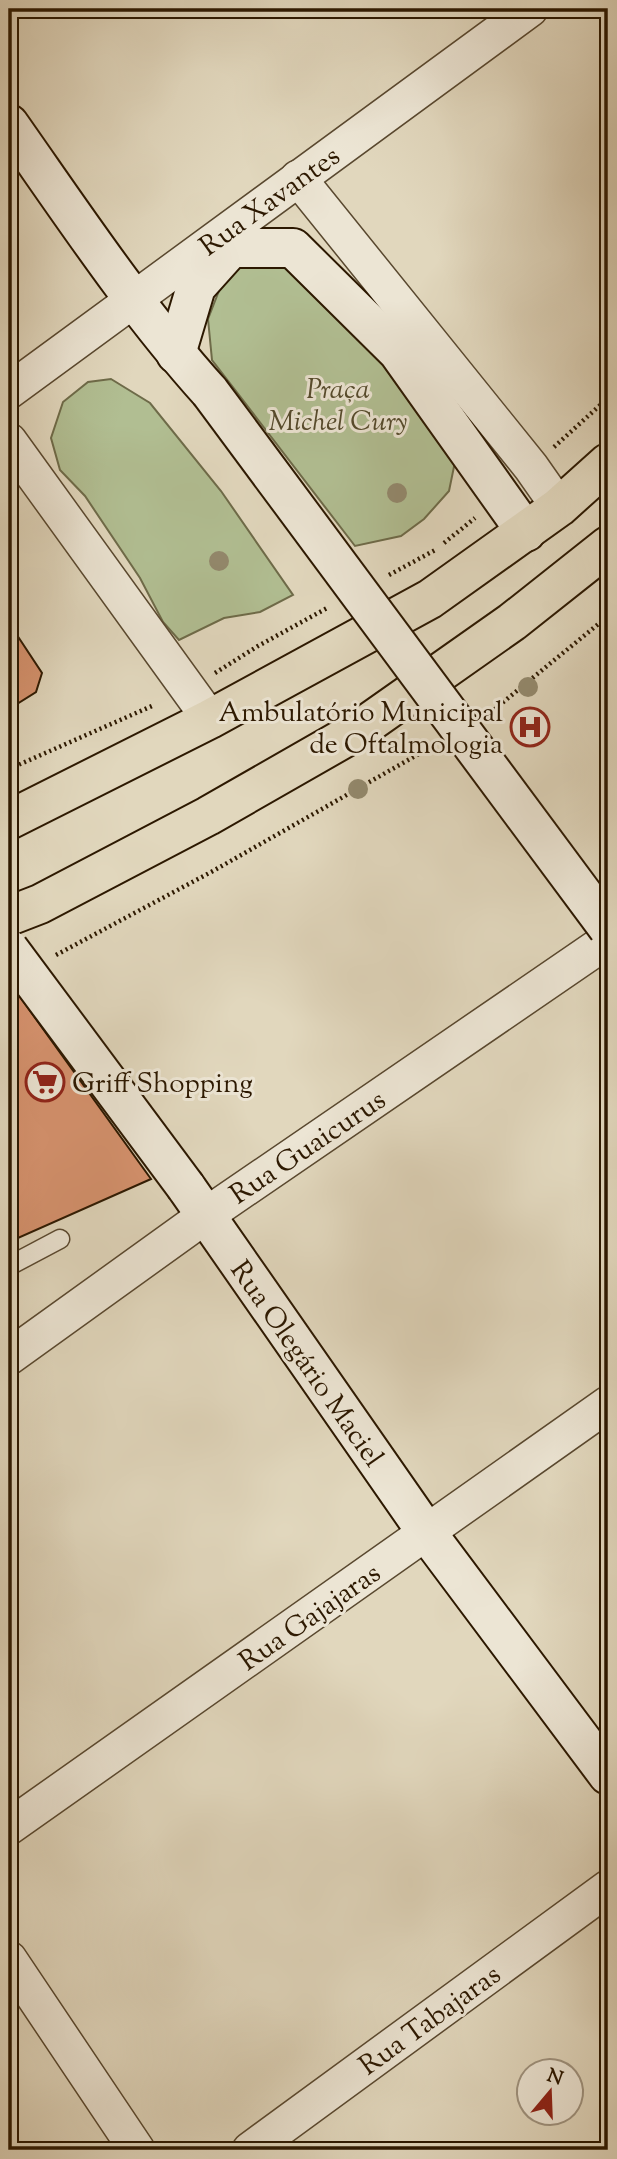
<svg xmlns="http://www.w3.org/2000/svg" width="617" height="2159" viewBox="0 0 617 2159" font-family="'Sorts Mill Goudy',serif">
  <rect width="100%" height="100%" fill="#e1d7bd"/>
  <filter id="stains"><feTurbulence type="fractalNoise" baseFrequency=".00286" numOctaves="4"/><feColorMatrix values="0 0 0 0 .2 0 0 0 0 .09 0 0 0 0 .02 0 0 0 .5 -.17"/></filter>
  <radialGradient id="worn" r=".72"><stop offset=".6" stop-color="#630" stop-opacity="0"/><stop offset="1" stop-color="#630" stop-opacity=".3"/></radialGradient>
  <!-- green -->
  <g fill="#b1be92" stroke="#6e6b49" stroke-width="2">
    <path d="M287 256 339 297 456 457 449 491 424 519 401 536 355 546 212 360 208 319 222 283 246 258Z"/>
    <path d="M111 379 150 403 221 491 293 595 260 612 224 618 179 640 163 622 140 578 85 496 60 470 51 438 63 402 88 382Z"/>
  </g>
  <!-- building -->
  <g fill="#d6926e" stroke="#2c1800" stroke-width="2">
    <path d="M13 629 42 673 36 692 9 709V631Z"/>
    <path d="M10 983 151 1179 9 1242V984Z"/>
  </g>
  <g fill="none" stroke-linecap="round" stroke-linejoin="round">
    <defs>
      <path id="lane" d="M9 1266 60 1239"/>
      <g id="street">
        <path d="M298 178 531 467 559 507"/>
        <path d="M9 391 530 9"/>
        <path d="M9 441 210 719"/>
        <path d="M9 1357 205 1216 608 940"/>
        <path d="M9 1827 608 1404"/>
        <path d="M9 1959 137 2150"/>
        <path d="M250 2150 608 1888"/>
      </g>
      <g id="secondary">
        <path d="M9 124C73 215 135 309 210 392"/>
        <path d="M176 354 196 287 231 248H293L398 352 526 532"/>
        <path d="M186 1187 427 1533 608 1775"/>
      </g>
      <g id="primary">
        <path d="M9 820 210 719 430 599 559 507 608 463"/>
        <path d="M9 916 40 904 208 816 360 729 512 622 608 546"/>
      </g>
    </defs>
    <!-- lane casing -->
    <use href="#lane" stroke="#59482f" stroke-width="21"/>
    <!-- street casing -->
    <use href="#street" stroke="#59482f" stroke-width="38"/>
    <!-- secondary casing -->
    <use href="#secondary" stroke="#2c1800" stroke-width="42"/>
    <!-- primary casing -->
    <use href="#primary" stroke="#2c1800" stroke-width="42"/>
    <!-- path -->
    <g stroke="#2c1800" stroke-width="4.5" stroke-dasharray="2 3.5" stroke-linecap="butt">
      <path d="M554 447 608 398"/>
      <path d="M444 543 475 518"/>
      <path d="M389 575 437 549"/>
      <path d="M215 673 258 646 329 607"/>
      <path d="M490 713 608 616"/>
      <path d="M9 769 152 706"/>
      <path d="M56 955 213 871 431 747"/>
    </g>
    <!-- lane -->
    <use href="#lane" stroke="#ece5d4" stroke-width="18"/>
    <!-- street -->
    <use href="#street" stroke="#ece5d4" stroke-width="35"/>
    <!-- secondary -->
    <use href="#secondary" stroke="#ece5d4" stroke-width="38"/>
    <!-- primary -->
    <use href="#primary" stroke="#e1d7bd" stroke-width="38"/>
    <defs>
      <g id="secondary-bridge">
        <path d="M210 392 608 928"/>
        <path d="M9 949 186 1187"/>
      </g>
    </defs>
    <!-- secondary-bridge casing -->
    <use href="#secondary-bridge" stroke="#2c1800" stroke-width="42" stroke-linecap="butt"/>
    <!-- secondary-bridge -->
    <use href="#secondary-bridge" stroke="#ece5d4" stroke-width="38"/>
  </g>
  <!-- trees -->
  <g fill="#93896d">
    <circle cx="397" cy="493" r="10"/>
    <circle cx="219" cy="561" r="10"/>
    <circle cx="528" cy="687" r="10"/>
    <circle cx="358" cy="789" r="10"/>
  </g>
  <!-- icons -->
  <defs>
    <symbol id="hospital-ring" viewBox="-11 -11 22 22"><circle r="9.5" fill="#ece5d4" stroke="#8f2418" stroke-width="1.5"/><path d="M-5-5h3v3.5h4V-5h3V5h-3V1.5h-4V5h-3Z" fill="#8f2418"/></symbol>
    <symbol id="supermarket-ring" viewBox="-11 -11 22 22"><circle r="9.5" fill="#ece5d4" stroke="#8f2418" stroke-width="1.5"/><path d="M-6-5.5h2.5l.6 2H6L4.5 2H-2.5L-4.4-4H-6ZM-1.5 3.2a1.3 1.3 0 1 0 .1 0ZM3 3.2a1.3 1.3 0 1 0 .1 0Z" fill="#8f2418"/></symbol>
  </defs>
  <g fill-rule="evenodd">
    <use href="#hospital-ring" x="508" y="705" width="44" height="44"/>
    <use href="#supermarket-ring" x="23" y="1060" width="44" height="44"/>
  </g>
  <g text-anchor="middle" stroke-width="6" stroke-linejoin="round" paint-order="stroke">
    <!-- street labels -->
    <g font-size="28" fill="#2c1800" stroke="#ece5d4">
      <text transform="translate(269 200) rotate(-36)" y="10">Rua Xavantes</text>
      <text transform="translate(307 1146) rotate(-34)" y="10">Rua Guaicurus</text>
      <text transform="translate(308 1363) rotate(55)" y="10">Rua Olegário Maciel</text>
      <text transform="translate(309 1616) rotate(-35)" y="10">Rua Gajajaras</text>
      <text transform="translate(429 2019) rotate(-36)" y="10">Rua Tabajaras</text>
    </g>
    <!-- park labels -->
    <g font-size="28" font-style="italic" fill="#544a2c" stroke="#ece5d4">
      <text x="338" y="398">Praça<tspan x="338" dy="32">Michel Cury</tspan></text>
    </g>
    <!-- poi labels -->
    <g font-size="28" fill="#2c1800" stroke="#ece5d4" text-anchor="end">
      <text x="503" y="721">Ambulatório Municipal<tspan x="503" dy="32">de Oftalmologia</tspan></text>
      <text x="72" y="1092" text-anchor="start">Griff Shopping</text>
    </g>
  </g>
  <!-- margin -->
  <rect width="617" height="2159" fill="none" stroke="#e1d7bd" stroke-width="35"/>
  <rect x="10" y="10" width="596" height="2138" fill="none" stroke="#2c1800" stroke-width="3.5"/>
  <rect x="18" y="18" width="582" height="2124" fill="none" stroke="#2c1800" stroke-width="2"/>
  <!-- north arrow -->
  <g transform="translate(550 2092) rotate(19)"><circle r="33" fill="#ece5d4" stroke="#9f937f" stroke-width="2"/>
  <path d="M0-5L12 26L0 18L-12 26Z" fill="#8f2418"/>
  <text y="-10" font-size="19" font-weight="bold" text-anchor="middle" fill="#2c1800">N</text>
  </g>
  <rect width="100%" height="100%" filter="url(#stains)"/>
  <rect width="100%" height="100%" fill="url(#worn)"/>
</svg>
